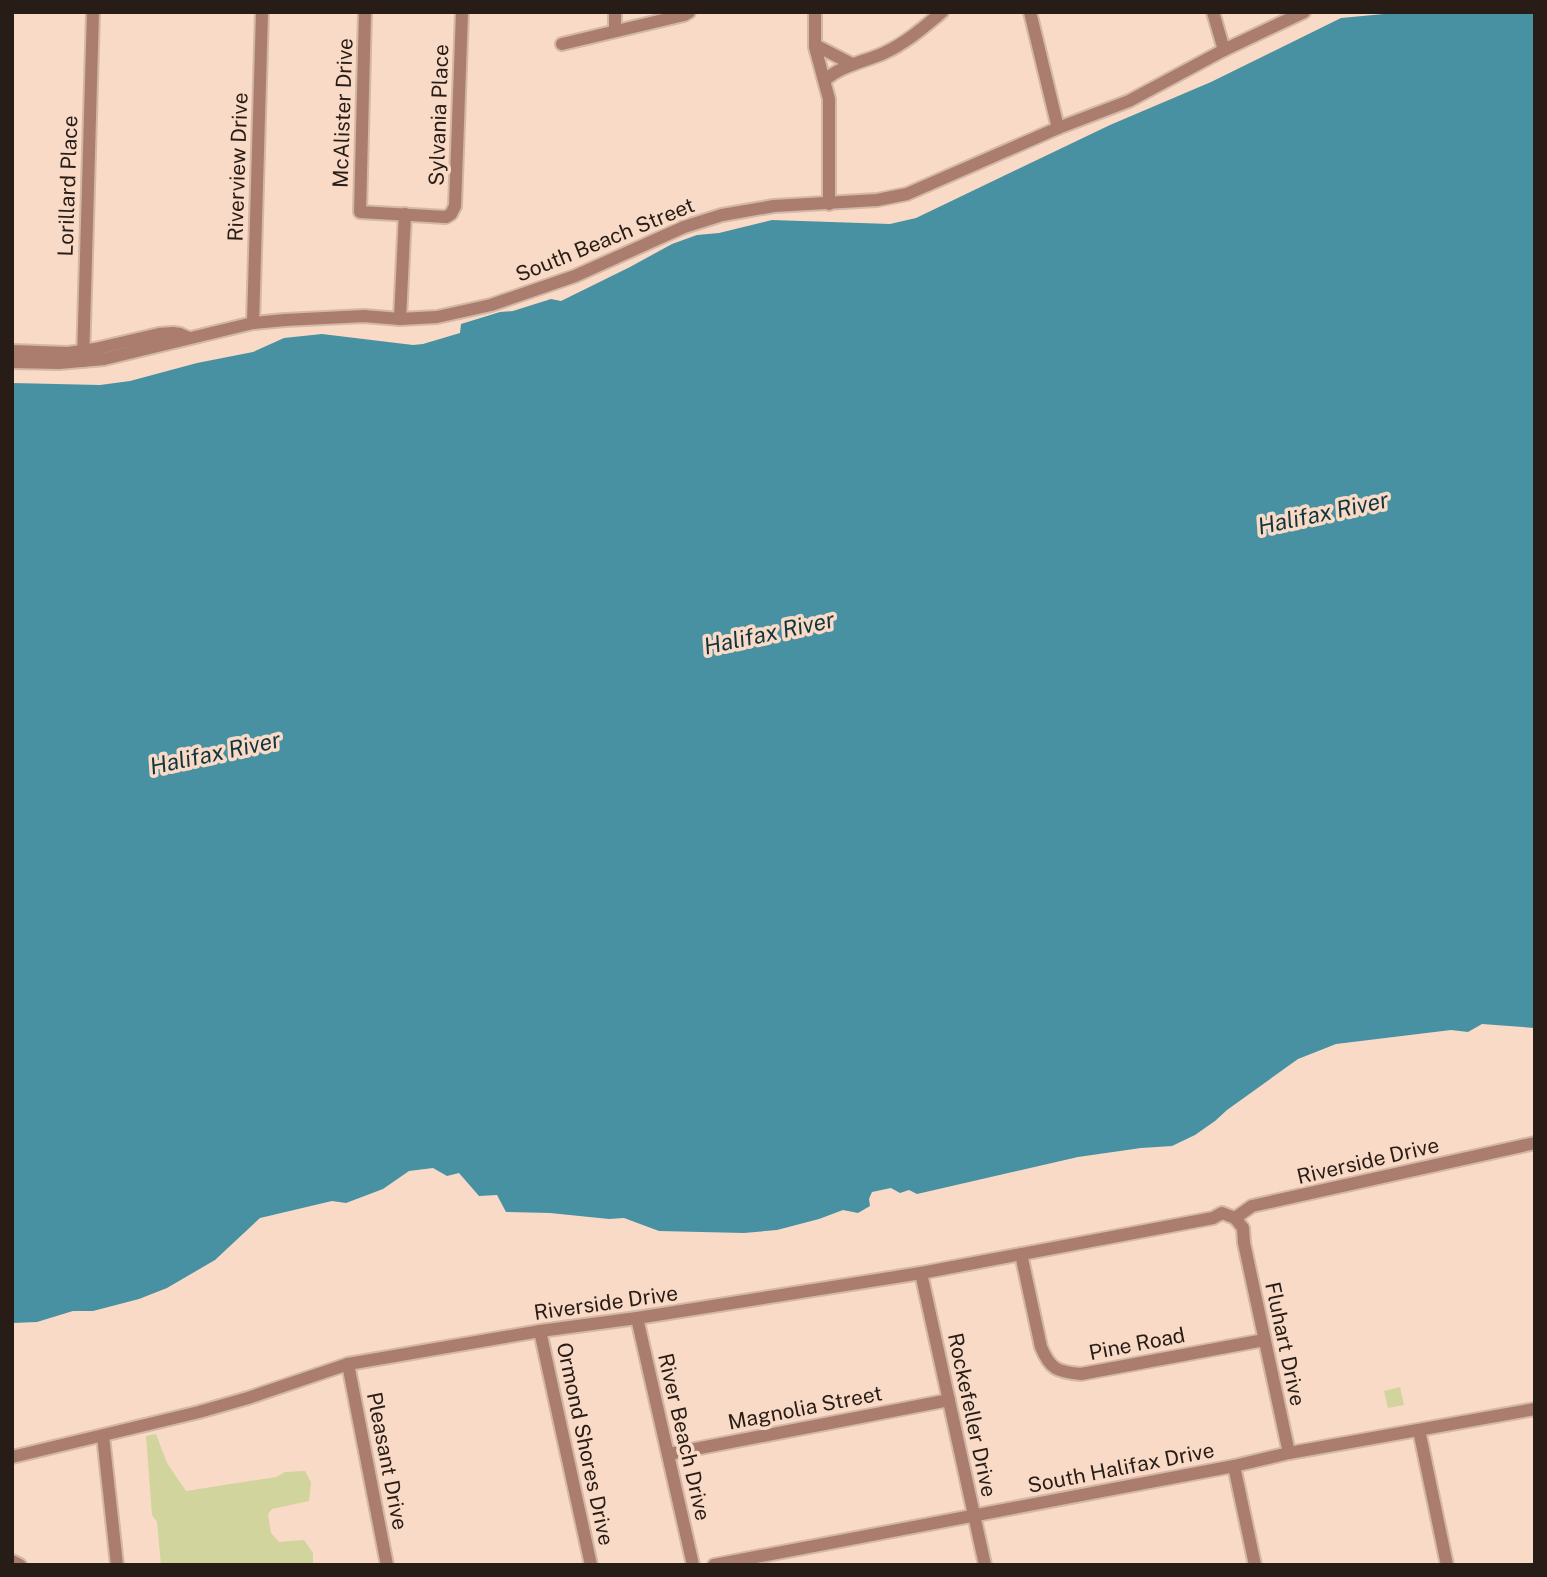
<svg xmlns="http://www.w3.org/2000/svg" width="1547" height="1577" viewBox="0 0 1547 1577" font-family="'Public Sans',sans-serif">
  <rect width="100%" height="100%" fill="#f9dac7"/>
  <!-- green -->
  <g fill="#d1d49d">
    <path d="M1400 1387 1404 1405 1388 1408 1384 1391Z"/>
    <path d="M156 1434 167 1463 186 1491 276 1477 285 1472 305 1471 311 1482 309 1501 272 1509 268 1514 271 1533 279 1542 304 1540 313 1553V1565H161L157 1522 152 1515 146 1436Z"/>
  </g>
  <!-- water -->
  <path fill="#4891a2" d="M1405 12H1535V1028L1482 1024 1468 1032 1451 1030 1336 1044 1298 1059 1227 1110 1215 1121 1195 1135 1172 1146 1141 1148 1078 1157 917 1194 909 1190 900 1193 891 1188 872 1192 869 1199 870 1206 858 1213 843 1210 819 1219 777 1230 744 1233 659 1231 624 1218 609 1219 550 1213 506 1212 497 1195 479 1196 459 1173 447 1176 433 1168 409 1171 383 1189 346 1203 332 1201 260 1218 215 1260 167 1288 139 1299 93 1311H73L37 1322 12 1323V383L100 385 130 381 197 363 253 352 284 338 322 334 413 345 423 344 460 333 461 324 500 312 513 311 551 299 561 301 630 267 672 244 697 235 719 233 772 220 890 224 916 218 1110 125 1211 82 1341 18Z"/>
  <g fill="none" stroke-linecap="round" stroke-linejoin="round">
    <defs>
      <g id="minor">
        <path d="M365 12 360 212 446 217 451 214 455 206 462 12"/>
        <path d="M815 12V47L829 99V204"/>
        <path d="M1030 12 1058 128"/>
        <path d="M1213 12 1224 50"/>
        <path d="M615 31V12"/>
        <path d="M562 44 684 15 689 12"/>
        <path d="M815 45 852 64"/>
        <path d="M825 80C842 65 864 62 884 53 906 43 924 27 942 12"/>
        <path d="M400 319 405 214"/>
        <path d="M253 323 262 12"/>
        <path d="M12 351 68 353 95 349 159 334 173 333 180 334 189 338"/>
        <path d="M83 361 93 12"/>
        <path d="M12 362 59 363 104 359 253 323 285 320 364 316 400 319 437 317 491 305 575 276 684 227 722 215 774 206 877 200 907 194 1058 128 1129 101 1224 50 1304 12"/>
        <path d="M1235 1218 1252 1206 1535 1143"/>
        <path d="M1235 1218 1243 1228 1244 1243 1289 1453"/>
        <path d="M1021 1254 1041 1347C1050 1369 1057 1372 1081 1374L1264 1340"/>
        <path d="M921 1273 985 1565"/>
        <path d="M637 1318 693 1565"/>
        <path d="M540 1331 591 1565"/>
        <path d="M348 1364 387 1565"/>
        <path d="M1419 1430 1447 1565"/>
        <path d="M103 1436 117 1565"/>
        <path d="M669 1454 949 1400"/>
        <path d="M12 1457 199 1412 248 1398 348 1364 540 1331 637 1318 921 1273 1213 1218 1222 1213 1235 1218"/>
        <path d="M1234 1466 1255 1565"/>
        <path d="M12 1561 20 1565"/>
        <path d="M714 1565 1234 1466 1289 1453 1535 1409"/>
      </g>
    </defs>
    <!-- minor casing -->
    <use href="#minor" stroke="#d3b8a7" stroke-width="16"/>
    <!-- minor -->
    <use href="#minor" stroke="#ab7d6e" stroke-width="12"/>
  </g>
  <g text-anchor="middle" stroke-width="7" stroke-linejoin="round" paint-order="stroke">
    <!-- street labels -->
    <g font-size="21" fill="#281d16" stroke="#f9dac7">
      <text transform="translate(343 113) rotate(-88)" y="7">McAlister Drive</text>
      <text transform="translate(439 115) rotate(-88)" y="7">Sylvania Place</text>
      <text transform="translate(238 167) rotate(-88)" y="7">Riverview Drive</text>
      <text transform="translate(68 186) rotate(-88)" y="7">Lorillard Place</text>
      <text transform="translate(605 240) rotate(-22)" y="7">South Beach Street</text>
      <text transform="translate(1368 1161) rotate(-13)" y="7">Riverside Drive</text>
      <text transform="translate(606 1303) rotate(-8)" y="7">Riverside Drive</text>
      <text transform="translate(1137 1344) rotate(-11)" y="7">Pine Road</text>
      <text transform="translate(1285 1344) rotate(78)" y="7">Fluhart Drive</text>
      <text transform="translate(805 1408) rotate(-11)" y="7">Magnolia Street</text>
      <text transform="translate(972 1415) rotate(78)" y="7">Rockefeller Drive</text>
      <text transform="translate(684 1437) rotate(77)" y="7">River Beach Drive</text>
      <text transform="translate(585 1444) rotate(78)" y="7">Ormond Shores Drive</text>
      <text transform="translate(387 1461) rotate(79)" y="7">Pleasant Drive</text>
      <text transform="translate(1121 1468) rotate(-11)" y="7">South Halifax Drive</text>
    </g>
    <!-- water labels -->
    <g font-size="23" font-style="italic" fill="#11353d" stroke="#f9dac7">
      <text transform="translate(1323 513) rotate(-12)" y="8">Halifax River</text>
      <text transform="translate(769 633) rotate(-12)" y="8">Halifax River</text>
      <text transform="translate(215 753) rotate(-12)" y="8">Halifax River</text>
    </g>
  </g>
  <!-- border -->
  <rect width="1547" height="1577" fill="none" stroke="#281d16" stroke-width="28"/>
</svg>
